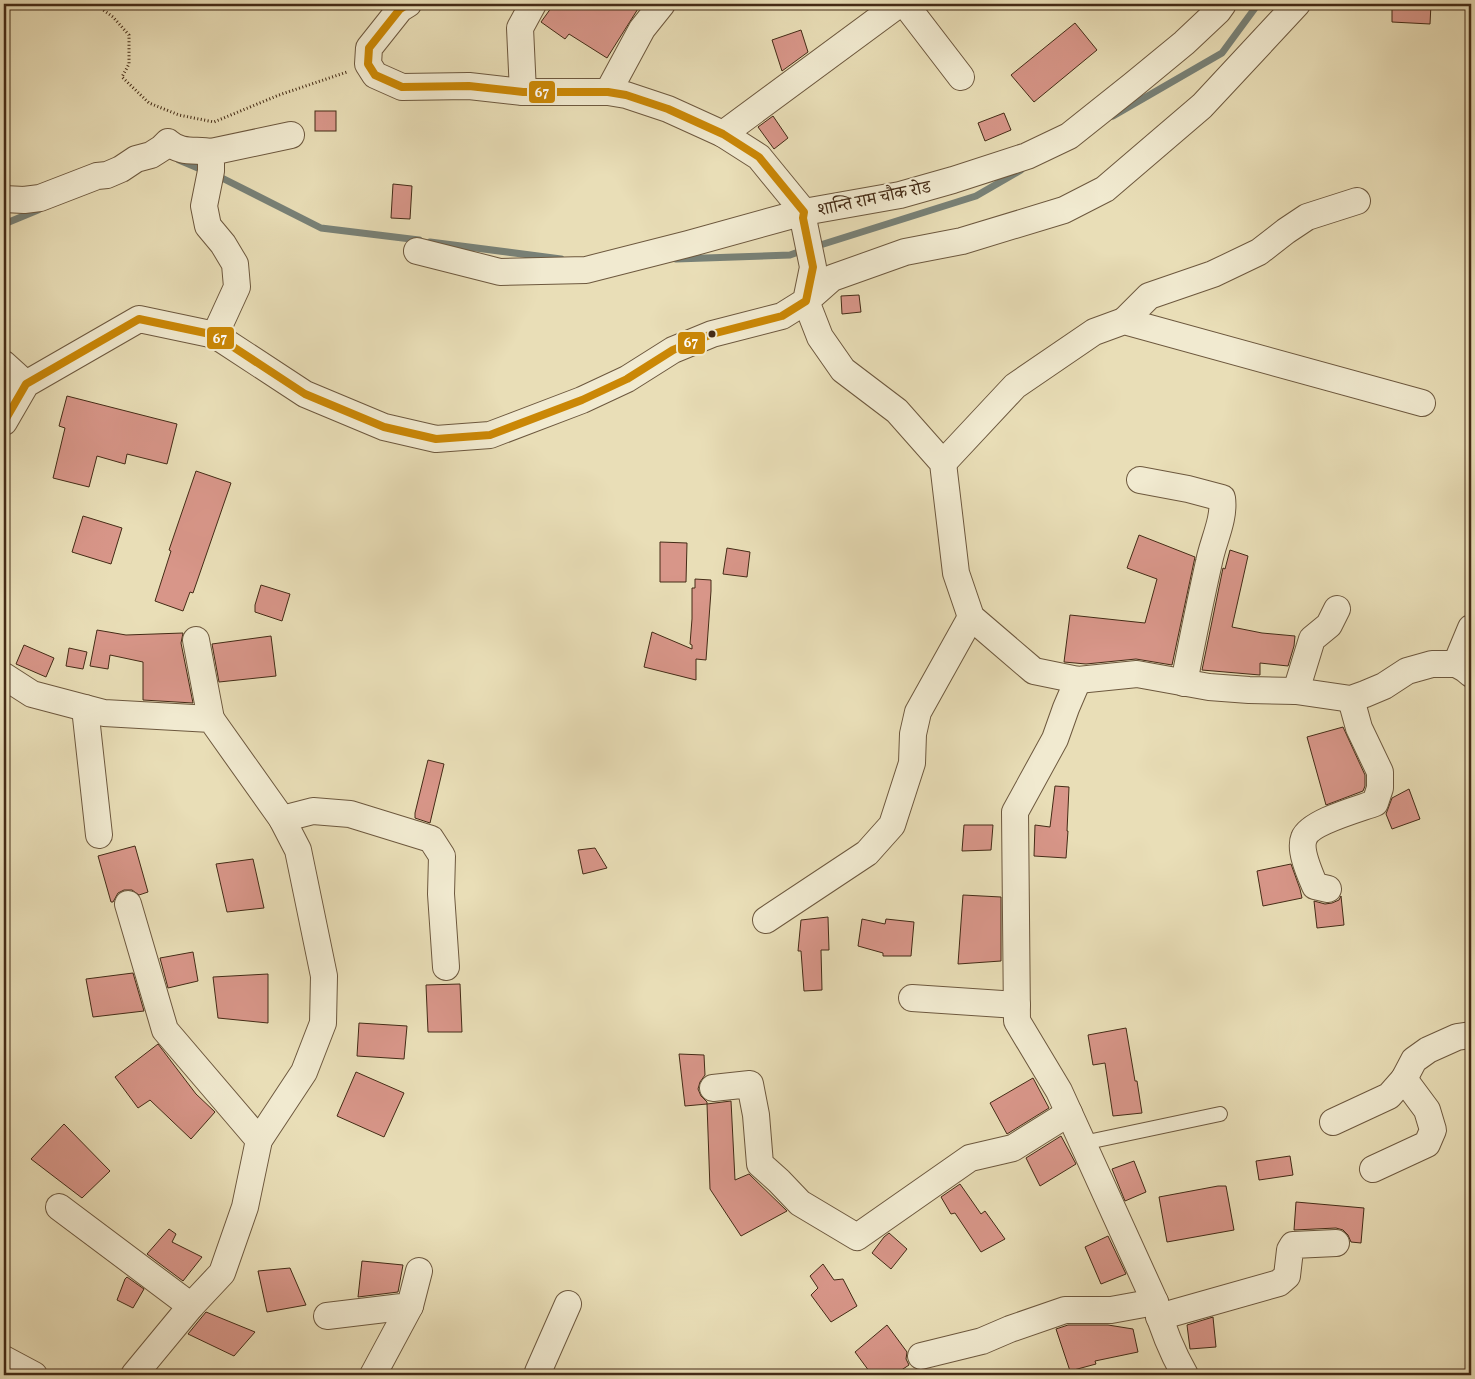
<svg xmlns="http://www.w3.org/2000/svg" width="1475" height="1379" viewBox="0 0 1475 1379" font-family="Vollkorn,'Noto Serif Devanagari',serif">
  <rect width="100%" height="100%" fill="#e9deb7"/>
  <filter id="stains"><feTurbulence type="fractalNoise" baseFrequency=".004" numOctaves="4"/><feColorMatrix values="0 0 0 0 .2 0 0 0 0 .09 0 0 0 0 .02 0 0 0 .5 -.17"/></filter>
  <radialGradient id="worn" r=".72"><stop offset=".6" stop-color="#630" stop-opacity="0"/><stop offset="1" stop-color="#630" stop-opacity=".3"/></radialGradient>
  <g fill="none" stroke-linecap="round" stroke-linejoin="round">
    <!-- stream -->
    <g stroke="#788177" stroke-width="7">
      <path d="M1113 116 1222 53 1258 4"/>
      <path d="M179 160 205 171"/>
      <path d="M220 177 321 228 419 240"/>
      <path d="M4 219 9 222 38 210"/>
      <path d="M430 242 561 259"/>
      <path d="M814 247 976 196 1021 170"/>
      <path d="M676 259 790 255 804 250"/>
    </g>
  </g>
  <!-- building -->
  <g fill="#d89689" stroke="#442b16">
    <path d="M554 4H641L607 58 569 34 565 39 541 22Z"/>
    <path d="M1392 4H1431L1430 24 1392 22Z"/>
    <path d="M1075 23 1097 50 1034 102 1011 75Z"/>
    <path d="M801 30 808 52 782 71 772 40Z"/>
    <rect x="315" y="111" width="21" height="20"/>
    <path d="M1004 113 1011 130 985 141 978 123Z"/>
    <path d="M773 116 788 138 774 149 758 127Z"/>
    <path d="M393 184 412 186 410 219 391 218Z"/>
    <path d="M859 295 861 312 842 314 841 296Z"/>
    <path d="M67 396 177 424 167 464 127 454 125 464 97 456 89 487 53 478 65 428 59 426Z"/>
    <path d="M196 471 231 483 193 593 190 592 183 611 155 601 171 551 169 550Z"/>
    <path d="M83 516 122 528 111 564 72 552Z"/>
    <path d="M1139 535 1195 557 1172 665 1136 659 1086 664 1064 662 1070 615 1145 623 1157 579 1127 568Z"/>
    <path d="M660 542 687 543 686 582H660Z"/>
    <path d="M727 548 750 552 747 577 723 574Z"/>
    <path d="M1230 550 1248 556 1232 627 1262 633 1295 636 1294 646 1288 666 1260 663V675L1202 670 1223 568 1225 569Z"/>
    <path d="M695 579 711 580V591L706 660 696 659V680L644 667 652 632 692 649V645L690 644 692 619V588H695Z"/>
    <path d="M261 585 290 594 282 621 255 612V605Z"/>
    <path d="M97 630 126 635 183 633 181 643 193 703 143 700V662L110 655 108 669 90 666Z"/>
    <path d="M271 636 276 676 219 682 212 644Z"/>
    <path d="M24 645 54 658 46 677 16 664Z"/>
    <path d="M69 648 87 652 83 669 66 666Z"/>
    <path d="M1343 727 1365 775V786L1363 791 1326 805 1307 737Z"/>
    <path d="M428 760 444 764 430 823 415 818V813Z"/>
    <path d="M1055 786 1069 787 1067 831H1068L1066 858 1034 856 1035 825 1050 827Z"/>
    <path d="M1409 789 1420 819 1392 829 1386 814 1392 798Z"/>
    <path d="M964 825H993L991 850 962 851Z"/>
    <path d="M135 846 148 892 139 895 132 890H124L118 893 113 902H111L98 856Z"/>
    <path d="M595 848 607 868 583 874 578 850Z"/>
    <path d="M253 859 264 908 227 912 216 864Z"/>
    <path d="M1291 864 1300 889 1302 898 1263 906 1257 871Z"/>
    <path d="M963 895 1001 897V961L958 964Z"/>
    <path d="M1341 896 1344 925 1317 928 1314 901 1325 904 1332 903 1339 900Z"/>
    <path d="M828 917 829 950H821L822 990 804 991 801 951H798L801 920Z"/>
    <path d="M862 919 885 924 886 919 914 922 911 956H883V953L858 946Z"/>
    <path d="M193 952 198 981 168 988 160 958Z"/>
    <path d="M133 973 144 1011 93 1017 86 979Z"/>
    <path d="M268 974V1023L218 1018 213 977Z"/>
    <path d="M460 984 462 1032H428L426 985Z"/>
    <path d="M359 1023 407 1026 404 1059 357 1056Z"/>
    <path d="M1126 1028 1135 1081H1137L1142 1113 1113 1116 1105 1063 1093 1065 1088 1035Z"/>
    <path d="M158 1044 196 1094 215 1112 191 1139 150 1100 138 1108 115 1077Z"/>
    <path d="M679 1054 704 1055 705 1075 700 1082 698 1089 701 1096 707 1102V1104L685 1106Z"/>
    <path d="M356 1072 404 1093 384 1137 337 1116Z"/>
    <path d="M1033 1078 1049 1108 1007 1134 990 1103Z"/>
    <path d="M731 1101 735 1180 749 1174 787 1211 741 1236 710 1189 707 1104Z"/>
    <path d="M64 1124 110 1171 82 1198 31 1159Z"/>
    <path d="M1061 1136 1076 1164 1040 1186 1026 1158Z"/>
    <path d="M1290 1156 1293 1175 1259 1180 1256 1161Z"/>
    <path d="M1134 1161 1146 1192 1125 1201 1112 1169Z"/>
    <path d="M960 1184 981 1214 985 1211 1005 1239 981 1252 955 1213 951 1214 941 1197Z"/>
    <path d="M1218 1186H1226L1234 1230 1167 1242 1159 1197Z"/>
    <path d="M1296 1202 1364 1208 1361 1243 1351 1242 1348 1235 1343 1230 1336 1228 1294 1230Z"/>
    <path d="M169 1229 176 1234 172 1242 202 1257 183 1281 147 1254Z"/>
    <path d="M889 1233 907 1249 891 1269 872 1253 884 1237Z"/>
    <path d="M1108 1236 1126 1274 1101 1284 1085 1247Z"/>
    <path d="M362 1261 403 1265 398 1292 358 1297Z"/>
    <path d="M823 1264 834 1280 843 1279 857 1306 831 1322 811 1295 818 1288 810 1276Z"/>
    <path d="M290 1268 306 1305 267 1312 258 1271Z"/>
    <path d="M127 1277 144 1289 133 1308 117 1300 125 1279Z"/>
    <path d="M206 1312 255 1332 234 1356 188 1334Z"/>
    <path d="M1213 1317 1216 1347 1190 1349 1187 1325Z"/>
    <path d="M887 1325 907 1352 906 1359 909 1365 894 1375H872L855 1352Z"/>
    <path d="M1068 1325H1108L1133 1329 1138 1352 1095 1361 1096 1364 1070 1371 1056 1329Z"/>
  </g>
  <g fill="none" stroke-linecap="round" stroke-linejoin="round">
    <defs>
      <path id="service" d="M1083 1143 1220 1114"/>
      <g id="minor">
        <path d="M905 4 961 77"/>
        <path d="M1297 4 1202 106 1105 189 1064 210 962 241 905 252 832 278 806 301 820 337 843 370 897 411 943 463 956 573 971 617 1034 671 1078 680 1137 674 1209 687 1249 690 1296 691 1351 699 1365 694 1384 686 1407 671 1432 664H1456L1465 669 1471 674"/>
        <path d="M523 92 520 28 533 4"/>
        <path d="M608 92 642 29 662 4"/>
        <path d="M723 134 899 4"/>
        <path d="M4 199 24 200 40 198 97 176 107 175 121 169 136 159 151 155 162 148 168 142C181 154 196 149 211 152"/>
        <path d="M417 251 500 272 586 270 688 244 804 212 900 195 953 180 1027 156 1069 136 1133 85 1184 43 1218 11 1223 4"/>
        <path d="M1124 321 1149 296 1213 274 1259 252 1286 231 1307 217 1357 201"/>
        <path d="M215 335 237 287 235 264 223 244 208 226 204 206 211 171V152L291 135"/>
        <path d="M4 364 26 384"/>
        <path d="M4 422 26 384 139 319 215 335 305 394 384 427 436 439 490 435 582 400 627 379 673 350 712 334 782 316 806 301 813 267 803 218 804 212 759 157 723 134 668 109 626 95 608 92H523L469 86 402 87 375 75 368 64 369 48 400 9 408 4"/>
        <path d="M943 463 1015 386 1094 332 1124 321 1422 403"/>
        <path d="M1140 480 1188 489 1222 498C1225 519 1213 541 1209 562 1200 602 1192 642 1184 683"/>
        <path d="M196 640 211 719"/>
        <path d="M1456 664 1471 628"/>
        <path d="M4 676 32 694 104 713 211 719 282 819 298 850 324 976 323 1023 304 1072 259 1140 245 1207 222 1273 191 1306 134 1375"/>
        <path d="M1078 680 1066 708 1055 739 1015 812 1017 1021 1059 1091 1155 1302C1162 1327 1172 1352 1185 1375"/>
        <path d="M1296 691 1312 639 1329 625 1337 609"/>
        <path d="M85 708 99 835"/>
        <path d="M282 819 313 811 350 814 431 839 442 856 441 894 446 967"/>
        <path d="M1328 889 1315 886C1310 874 1299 850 1304 838 1310 822 1359 809 1375 803L1380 788V772L1359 728 1351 699"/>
        <path d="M128 904 165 1030 259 1140"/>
        <path d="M766 920 867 853 892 825 912 763 913 734 918 712 971 617"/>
        <path d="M912 998 1017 1005"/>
        <path d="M713 1088 750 1084 756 1115 760 1164 779 1181 800 1203 857 1237 970 1158 1013 1148 1069 1113"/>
        <path d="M1333 1122 1389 1096 1404 1079 1414 1060 1428 1050 1457 1037 1471 1035"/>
        <path d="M1373 1169 1427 1144 1433 1130 1427 1110 1404 1079"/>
        <path d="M59 1207 191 1306"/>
        <path d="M327 1316 410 1306 419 1271"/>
        <path d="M1159 1317 1279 1283 1287 1276 1290 1250 1293 1245 1336 1243"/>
        <path d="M921 1356 982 1341 1010 1329 1065 1310H1111L1155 1302"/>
        <path d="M4 1359 34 1375"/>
        <path d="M373 1375 410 1306"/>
        <path d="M539 1375 538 1372 568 1304"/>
      </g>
    </defs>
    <!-- service casing -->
    <use href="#service" stroke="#6d583e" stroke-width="16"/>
    <!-- minor casing -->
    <use href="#minor" stroke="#6d583e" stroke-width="28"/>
    <!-- path -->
    <path stroke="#442b16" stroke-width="3" stroke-dasharray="1 2.5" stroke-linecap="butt" d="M95 4 113 17 129 35V64L122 77 149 103 179 115 214 122 279 95 347 72"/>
    <!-- service -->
    <use href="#service" stroke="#f1ead0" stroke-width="14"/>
    <!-- minor -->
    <use href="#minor" stroke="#f1ead0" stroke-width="26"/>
    <defs>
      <path id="bus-1" d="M4 422 26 384 139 319 215 335 305 394 384 427 436 439 490 435 582 400 627 379 673 350 712 334 782 316 806 301 813 267 803 218 804 212 759 157 723 134 668 109 626 95 608 92H523L469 86 402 87 375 75 368 64 369 48 400 9 408 4"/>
    </defs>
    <!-- bus-1 casing -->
    <use href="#bus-1" stroke="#f1ead0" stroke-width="11"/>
    <!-- bus-1 -->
    <use href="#bus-1" stroke="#ca8706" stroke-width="8"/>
  </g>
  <!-- markers -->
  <circle fill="#442b16" stroke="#f1ead0" stroke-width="2" cx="712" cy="334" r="4.5"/>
  <g text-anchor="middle" stroke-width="4" stroke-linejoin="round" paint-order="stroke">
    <!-- street labels -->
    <g font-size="18" fill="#442b16" stroke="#f1ead0">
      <text transform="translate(874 198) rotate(-12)" y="6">शान्ति राम चौक रोड</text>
    </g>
  </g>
  <g stroke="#f1ead0" stroke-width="2">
    <rect x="528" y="80" width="28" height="24" rx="5" fill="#ca8706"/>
    <rect x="206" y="326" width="29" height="24" rx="5" fill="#ca8706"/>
    <rect x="677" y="331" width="29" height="24" rx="5" fill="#ca8706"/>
  </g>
  <g font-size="14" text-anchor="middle" font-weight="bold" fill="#fff">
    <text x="542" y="97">67</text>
    <text x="220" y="343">67</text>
    <text x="691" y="347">67</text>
  </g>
  <!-- margin -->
  <rect width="1475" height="1379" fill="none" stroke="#e9deb7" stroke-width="20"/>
  <rect x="5" y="5" width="1465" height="1369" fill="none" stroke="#442b16" stroke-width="2.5"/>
  <rect x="10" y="10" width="1455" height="1359" fill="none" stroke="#442b16"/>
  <rect width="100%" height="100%" filter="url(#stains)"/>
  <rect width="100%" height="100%" fill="url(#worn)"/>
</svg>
